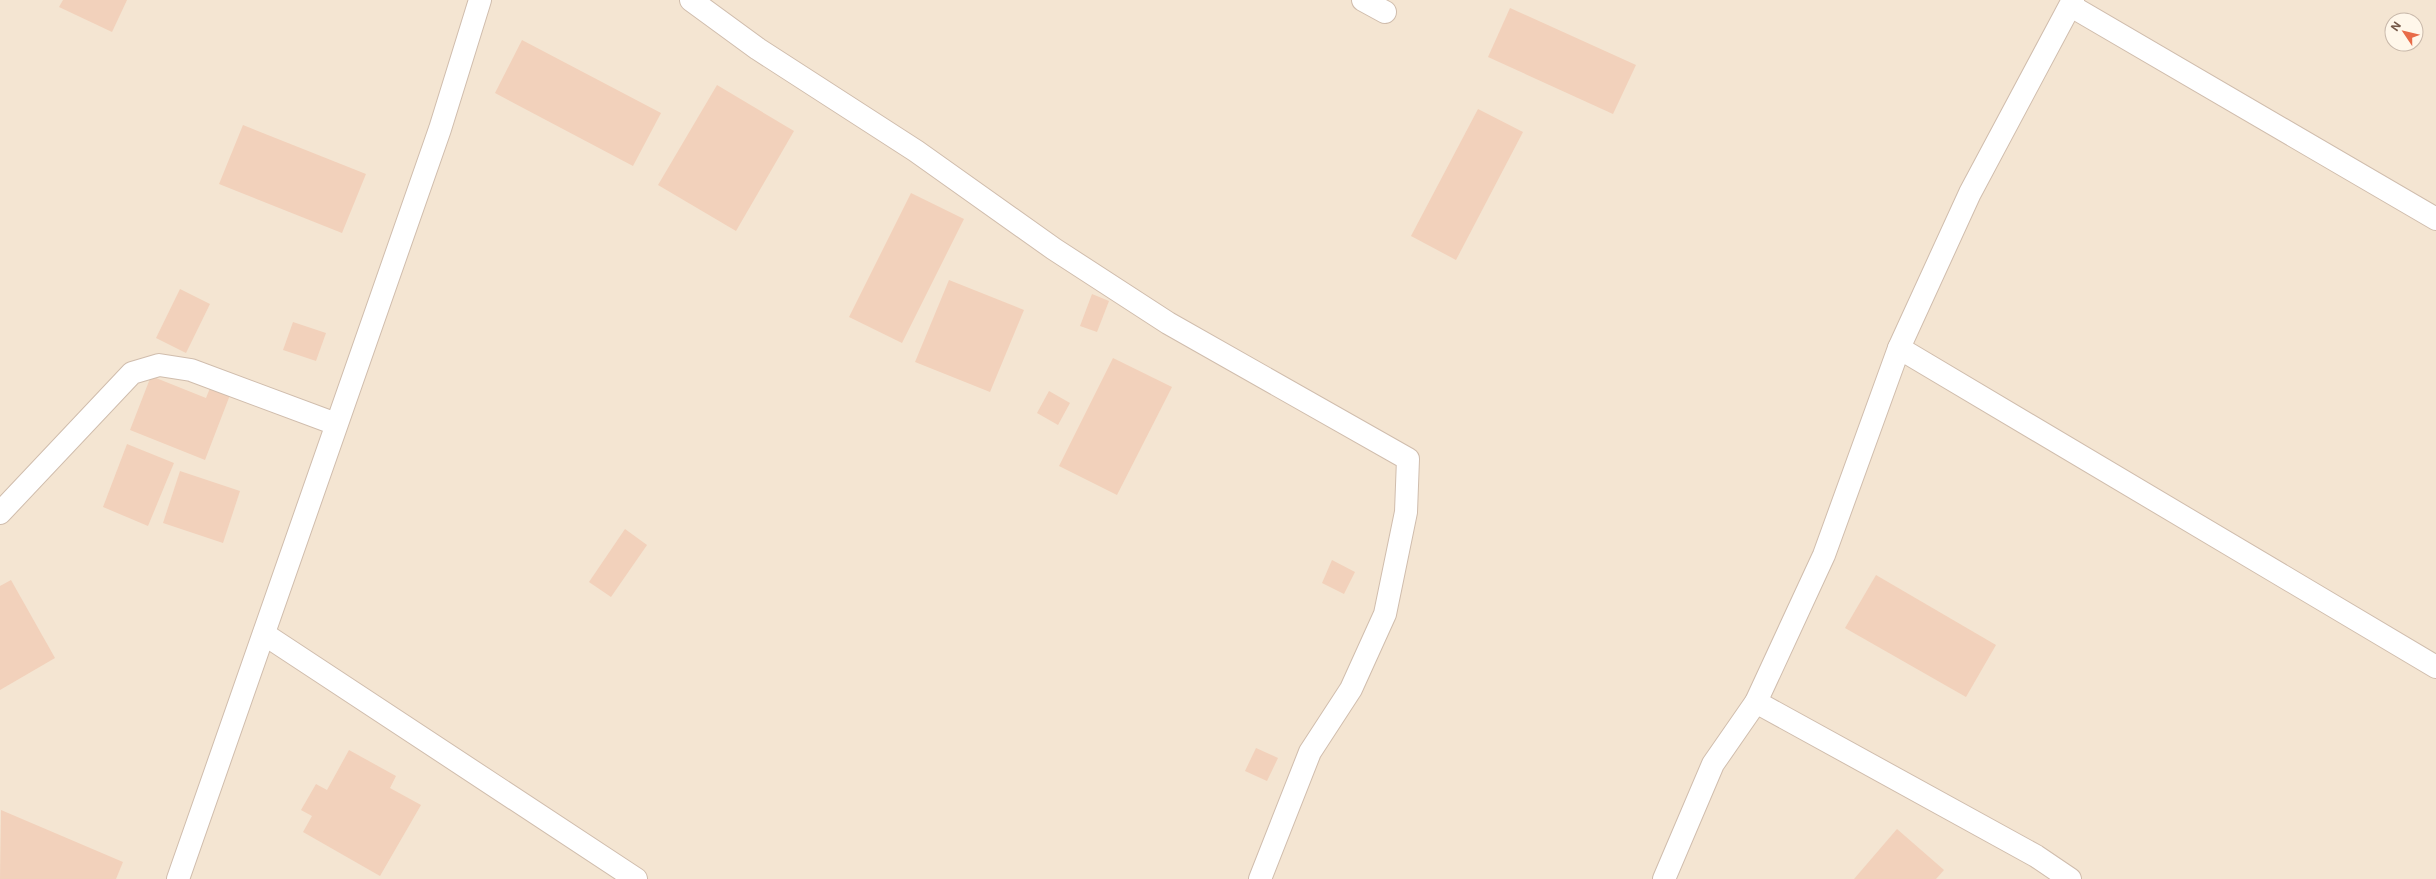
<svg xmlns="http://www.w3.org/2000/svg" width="2436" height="879" viewBox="0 0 2436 879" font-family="Inter,sans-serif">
  <rect width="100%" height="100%" fill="#fcf3e4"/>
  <!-- residential -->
  <path fill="#f4e5d2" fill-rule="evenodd" d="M0 0H2436V879H0ZM2392 20H2416V44H2392Z"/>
  <!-- building -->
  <g fill="#f2d1bb">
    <path d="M63 0H127L112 32 59 7Z"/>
    <path d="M1510 8 1636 65 1613 114 1488 57Z"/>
    <path d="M522 40 661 113 633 166 495 93Z"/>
    <path d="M717 85 794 131 736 231 658 185Z"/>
    <path d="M1478 109 1523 132 1456 260 1411 236Z"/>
    <path d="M243 125 366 174 342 233 219 184Z"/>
    <path d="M911 193 964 219 902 343 849 317Z"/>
    <path d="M949 280 1024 310 990 392 915 362Z"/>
    <path d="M180 289 210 304 186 353 156 338Z"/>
    <path d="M1092 294 1109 301 1097 332 1080 326Z"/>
    <path d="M293 322 326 333 316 361 283 350Z"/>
    <path d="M1113 358 1172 387 1117 495 1059 466Z"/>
    <path d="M151 376 206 398 210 388 230 395 205 460 130 430Z"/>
    <path d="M1049 391 1070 403 1058 425 1037 413Z"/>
    <path d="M127 444 174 463 148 526 103 507Z"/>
    <path d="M180 471 240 491 223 543 163 523Z"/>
    <path d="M625 529 647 545 611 597 589 582Z"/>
    <path d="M1332 560 1355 572 1344 594 1322 583Z"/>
    <path d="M1876 575 1996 645 1966 697 1845 628Z"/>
    <path d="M11 580 55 658 0 690V586Z"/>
    <path d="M1256 748 1278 758 1267 781 1245 771Z"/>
    <path d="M349 750 396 776 390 788 421 805 380 876 303 832 312 816 301 810 316 784 327 790Z"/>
    <path d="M1 810 123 862 116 879H0Z"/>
    <path d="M1897 829 1944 870 1936 879H1854Z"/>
  </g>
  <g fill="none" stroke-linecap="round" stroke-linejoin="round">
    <defs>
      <g id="street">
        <path d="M691 0 758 49 916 151 1054 249 1168 323 1408 459 1406 512 1385 614 1351 689 1310 752 1260 879"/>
        <path d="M1363 0 1385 12"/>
        <path d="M2071 6 2436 219"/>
        <path d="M1899 348 2436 667"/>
        <path d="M0 513 132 373 159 365 191 370 336 424"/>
        <path d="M264 634 636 879"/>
        <path d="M1756 702 2036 856 2070 879"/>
        <path d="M178 879 440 129 480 0"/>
        <path d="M1664 879 1713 764 1756 702 1824 555 1899 348 1970 193 2073 0"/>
      </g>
    </defs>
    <!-- street casing -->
    <use href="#street" stroke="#d0bdad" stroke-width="24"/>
    <!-- street -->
    <use href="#street" stroke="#fff" stroke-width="22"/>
  </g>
  <!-- north arrow -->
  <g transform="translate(2404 32) rotate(305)"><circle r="19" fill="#fff7ea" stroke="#c8b8aa"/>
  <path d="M0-3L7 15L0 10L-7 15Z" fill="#e86b48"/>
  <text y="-6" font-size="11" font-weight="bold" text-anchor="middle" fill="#755949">N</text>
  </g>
</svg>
